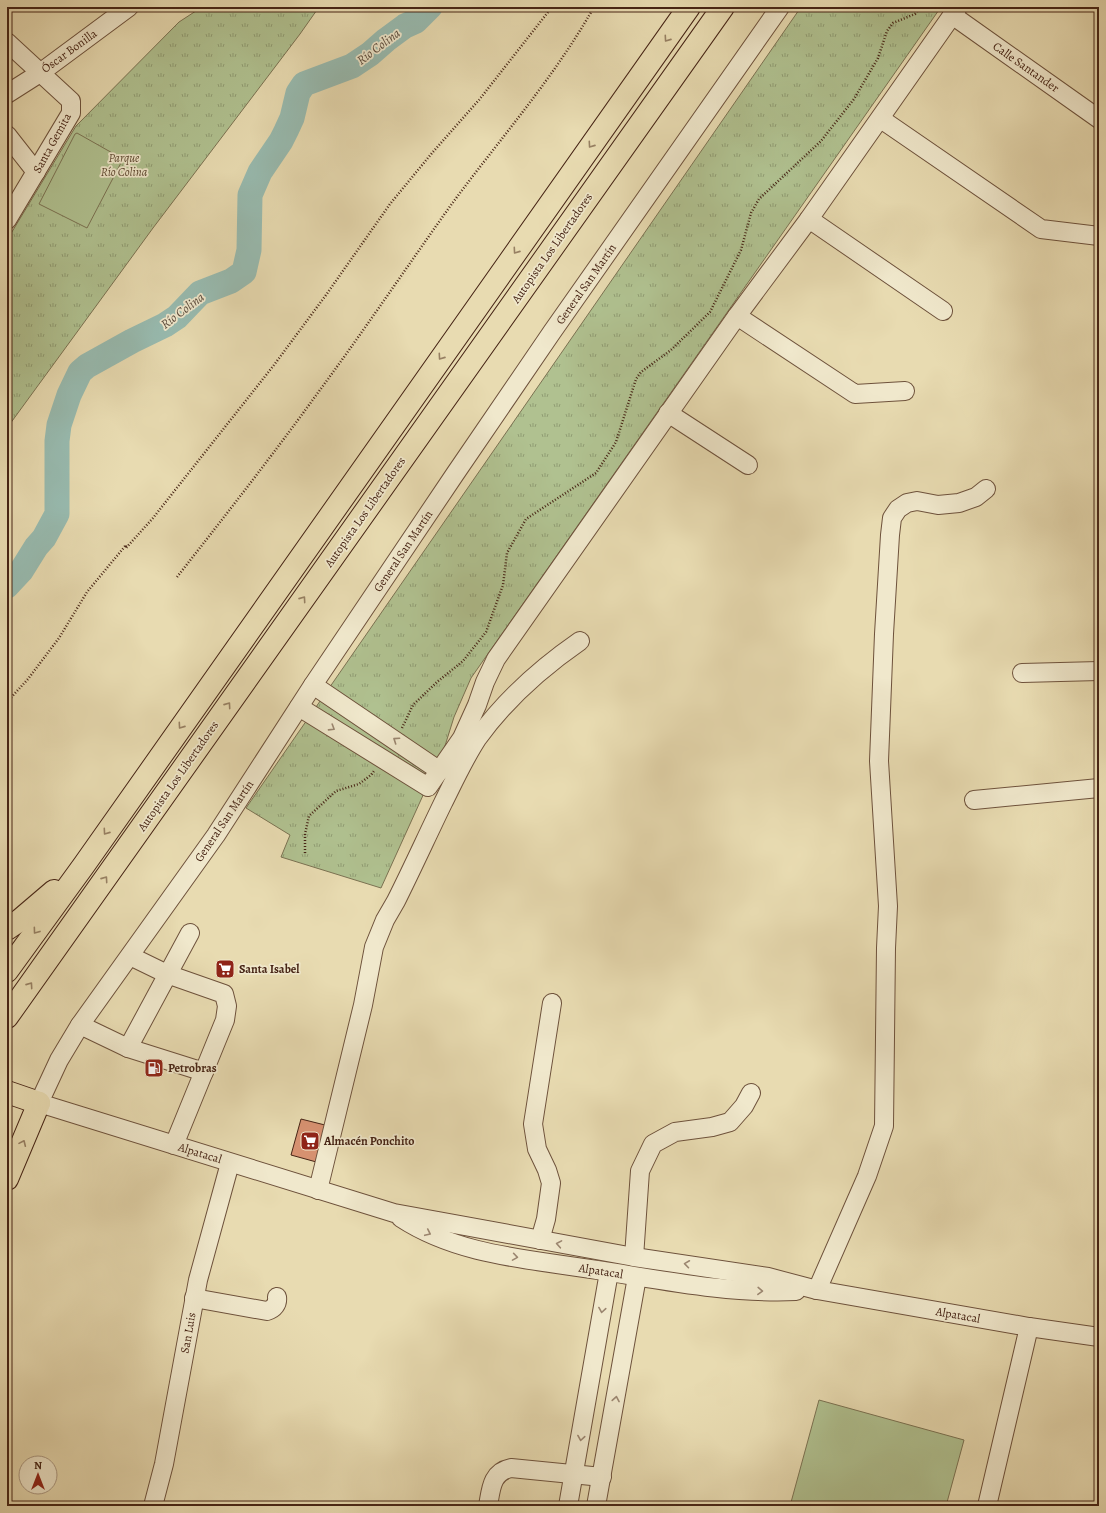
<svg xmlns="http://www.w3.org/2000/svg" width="1106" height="1513" viewBox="0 0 1106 1513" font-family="Alegreya,serif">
  <defs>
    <pattern id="park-tufts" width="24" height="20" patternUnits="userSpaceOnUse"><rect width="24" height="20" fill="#b0c190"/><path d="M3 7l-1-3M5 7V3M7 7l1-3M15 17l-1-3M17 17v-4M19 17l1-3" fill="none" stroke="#919d74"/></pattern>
  </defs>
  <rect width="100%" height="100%" fill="#e8dbb1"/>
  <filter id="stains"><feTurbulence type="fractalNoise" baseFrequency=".005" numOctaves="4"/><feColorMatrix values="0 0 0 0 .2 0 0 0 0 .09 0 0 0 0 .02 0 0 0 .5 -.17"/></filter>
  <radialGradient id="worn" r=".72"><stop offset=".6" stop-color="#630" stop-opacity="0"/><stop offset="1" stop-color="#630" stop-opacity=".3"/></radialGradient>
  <!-- park -->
  <g fill="url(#park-tufts)" stroke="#7b7252">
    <path d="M202 7H319L300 34 153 228 7 428V240L76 126 179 22Z"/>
    <path d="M801 7H941L471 678 454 717 444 749 381 888 281 857 290 835 246 808Z"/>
  </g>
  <!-- pitch -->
  <g fill="#b0c190" stroke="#7b7252">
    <path d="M77 133 123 159 87 228 39 204 75 134Z"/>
    <path d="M819 1400 964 1440 946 1506H790Z"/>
  </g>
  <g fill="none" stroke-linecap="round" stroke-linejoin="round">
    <!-- river -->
    <path stroke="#98bbb0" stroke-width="25" d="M7 586 21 571 36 547 44 538 57 514V441L59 425 69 395 80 372 87 366 132 341 165 325 177 317 200 293 231 281 244 272 249 250 250 195 260 172 281 141 286 131 292 118 298 93 304 84 352 66 370 54 386 40 405 26 416 21 430 7"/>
  </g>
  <!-- building -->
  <path fill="#d69170" stroke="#462415" d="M301 1119 329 1126 320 1163 291 1155Z"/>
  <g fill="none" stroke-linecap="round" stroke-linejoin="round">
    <defs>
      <g id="minor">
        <path d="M780 7 552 332 455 474 313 685 216 835 80 1025 59 1060 39 1103 394 1213 634 1257 768 1277 817 1290 1029 1327 1099 1337"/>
        <path d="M952 15 1099 119"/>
        <path d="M7 42 71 101V113L7 220"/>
        <path d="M7 94 40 73 129 7"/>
        <path d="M881 119 1041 229 1099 236"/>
        <path d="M7 135 36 172"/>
        <path d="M809 219 943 311"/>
        <path d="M737 316 855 394 905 391"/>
        <path d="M668 413 748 465"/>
        <path d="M1022 673 1099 671"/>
        <path d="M313 685 440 771"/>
        <path d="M299 707 428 787 462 738 477 705 485 682 496 659 737 316 809 219 958 7"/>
        <path d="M974 800 1099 788"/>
        <path d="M130 956 167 974 224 994 227 1006 225 1020 174 1145"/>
        <path d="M80 1025 128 1048 204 1072"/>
        <path d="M128 1048 190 933"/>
        <path d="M318 1190 363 1005 374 947 385 920 396 901C412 869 427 836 443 803 454 781 464 759 477 739 505 700 541 668 580 641"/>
        <path d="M401 1218C459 1256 530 1259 597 1270 662 1280 729 1294 796 1291"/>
        <path d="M540 1240 546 1219 551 1183 547 1170 537 1149 533 1124 552 1003"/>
        <path d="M634 1257 640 1171 653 1144 675 1132 712 1127 730 1122 744 1106 751 1093"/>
        <path d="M817 1290 867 1176 884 1126 886 948 888 906 879 761 884 634 890 535 892 518 898 509 907 503 917 501 938 505 959 503 976 497 986 489"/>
        <path d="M194 1298 267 1311C274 1309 278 1304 277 1297"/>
        <path d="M153 1506 164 1464 198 1280 230 1163"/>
        <path d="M488 1506C491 1490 491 1472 511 1468L602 1477"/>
        <path d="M568 1506 609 1272"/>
        <path d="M596 1506 637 1277"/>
        <path d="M987 1506 1029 1327"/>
      </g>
      <path id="major" d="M7 1092 39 1103"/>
      <g id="highway">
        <path d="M7 929 20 920 54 891"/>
        <path d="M7 971 84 865 689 7"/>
        <path d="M7 1017 723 7"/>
        <path d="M7 1179 39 1103"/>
      </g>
    </defs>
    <!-- minor casing -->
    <use href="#minor" stroke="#6e523c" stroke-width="20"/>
    <!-- major casing -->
    <use href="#major" stroke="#462415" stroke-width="24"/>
    <!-- highway casing -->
    <use href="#highway" stroke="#462415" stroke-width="24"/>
    <!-- path -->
    <g stroke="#462415" stroke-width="2.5" stroke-dasharray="1 2" stroke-linecap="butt">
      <path d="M177 577C225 516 272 456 317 394 363 332 406 268 451 205 499 140 554 78 594 7"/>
      <path d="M7 702 28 679 59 638 87 592 126 545V548L153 518 274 365 326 295 390 204 432 153 479 100 552 7"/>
      <path d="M402 728 413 705 437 682 463 661 486 632 503 585 507 553 526 519 596 473 616 442 636 379 641 372 671 350 710 312 741 250 751 213 759 199 821 141 854 99 878 58 887 31 893 23 915 14 920 7"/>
      <path d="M305 853V834L309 816 336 791 359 784 371 775 374 771"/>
    </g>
    <!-- minor -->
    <use href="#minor" stroke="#f0e8cc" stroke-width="18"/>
    <!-- major -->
    <use href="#major" stroke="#e8dbb1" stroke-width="22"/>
    <!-- highway -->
    <use href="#highway" stroke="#e8dbb1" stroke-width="22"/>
  </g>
  <!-- one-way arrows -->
  <defs><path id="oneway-chevron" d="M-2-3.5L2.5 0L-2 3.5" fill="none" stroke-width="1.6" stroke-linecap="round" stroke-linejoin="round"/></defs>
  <g stroke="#978063">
    <use href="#oneway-chevron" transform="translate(667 39) rotate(125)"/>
    <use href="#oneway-chevron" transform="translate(591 145) rotate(125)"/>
    <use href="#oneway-chevron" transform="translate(516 251) rotate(125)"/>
    <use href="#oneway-chevron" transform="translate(441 357) rotate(125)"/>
    <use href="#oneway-chevron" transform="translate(303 599) rotate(-55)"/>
    <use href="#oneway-chevron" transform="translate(228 705) rotate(-55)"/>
    <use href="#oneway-chevron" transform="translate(181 726) rotate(125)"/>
    <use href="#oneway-chevron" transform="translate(106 832) rotate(125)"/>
    <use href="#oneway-chevron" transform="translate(105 879) rotate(-55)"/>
    <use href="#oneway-chevron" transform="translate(36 931) rotate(126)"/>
    <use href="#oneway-chevron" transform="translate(30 985) rotate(-55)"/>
    <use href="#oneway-chevron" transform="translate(23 1143) rotate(-66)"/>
  </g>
  <g stroke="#9b8670">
    <use href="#oneway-chevron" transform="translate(332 728) rotate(32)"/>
    <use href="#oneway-chevron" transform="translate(396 740) rotate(-146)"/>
    <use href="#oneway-chevron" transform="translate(428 1233) rotate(25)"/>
    <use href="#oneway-chevron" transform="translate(559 1244) rotate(-170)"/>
    <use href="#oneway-chevron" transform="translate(515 1257) rotate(9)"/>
    <use href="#oneway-chevron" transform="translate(687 1264) rotate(-172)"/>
    <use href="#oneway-chevron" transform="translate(760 1291) rotate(2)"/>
    <use href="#oneway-chevron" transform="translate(602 1310) rotate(99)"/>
    <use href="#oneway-chevron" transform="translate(616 1399) rotate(-80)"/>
    <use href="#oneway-chevron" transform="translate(581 1438) rotate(99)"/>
  </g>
  <!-- icons -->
  <defs>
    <symbol id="supermarket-square" viewBox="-11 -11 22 22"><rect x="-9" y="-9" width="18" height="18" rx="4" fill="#8f2418" stroke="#f0e8cc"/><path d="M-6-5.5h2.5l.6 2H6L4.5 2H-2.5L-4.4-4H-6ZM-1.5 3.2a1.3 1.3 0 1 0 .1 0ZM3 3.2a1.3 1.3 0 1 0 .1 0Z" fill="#fff"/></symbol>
    <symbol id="fuel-square" viewBox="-11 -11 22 22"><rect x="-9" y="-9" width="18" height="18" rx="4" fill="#8f2418" stroke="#f0e8cc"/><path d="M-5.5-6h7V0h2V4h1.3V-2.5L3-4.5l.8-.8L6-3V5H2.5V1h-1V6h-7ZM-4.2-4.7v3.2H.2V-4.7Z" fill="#fff"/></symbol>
  </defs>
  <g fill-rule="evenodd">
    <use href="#supermarket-square" x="214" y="958" width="22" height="22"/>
    <use href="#fuel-square" x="143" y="1057" width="22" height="22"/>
    <use href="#supermarket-square" x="299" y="1130" width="22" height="22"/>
  </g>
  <g text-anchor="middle" stroke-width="3.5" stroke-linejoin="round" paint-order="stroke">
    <!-- street labels -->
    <g font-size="12" fill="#462415" stroke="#f0e8cc">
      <text transform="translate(69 51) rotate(-36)" y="4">Óscar Bonilla</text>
      <text transform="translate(1026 67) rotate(35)" y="4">Calle Santander</text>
      <text transform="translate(52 143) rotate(-61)" y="4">Santa Gemita</text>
      <text transform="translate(552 248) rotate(-55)" y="4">Autopista Los Libertadores</text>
      <text transform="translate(586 284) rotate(-55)" y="4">General San Martín</text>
      <text transform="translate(365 512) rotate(-55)" y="4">Autopista Los Libertadores</text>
      <text transform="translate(403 551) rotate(-56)" y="4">General San Martín</text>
      <text transform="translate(178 776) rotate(-55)" y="4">Autopista Los Libertadores</text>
      <text transform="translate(224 821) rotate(-56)" y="4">General San Martín</text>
      <text transform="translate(200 1153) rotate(17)" y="4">Alpatacal</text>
      <text transform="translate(601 1271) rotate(9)" y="4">Alpatacal</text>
      <text transform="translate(958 1315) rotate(10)" y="4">Alpatacal</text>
      <text transform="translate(188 1333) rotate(-80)" y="4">San Luis</text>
    </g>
    <!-- park labels -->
    <g font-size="12" font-style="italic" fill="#604b34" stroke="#f0e8cc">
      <text x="124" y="162">Parque<tspan x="124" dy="14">Río Colina</tspan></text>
    </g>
    <!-- poi labels -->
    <g font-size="12" font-weight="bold" fill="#462415" stroke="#f0e8cc" text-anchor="start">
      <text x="239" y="973">Santa Isabel</text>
      <text x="168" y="1072">Petrobras</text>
      <text x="324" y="1145">Almacén Ponchito</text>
    </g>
    <!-- water labels -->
    <g font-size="13" font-style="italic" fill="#5a4a3c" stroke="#f0e8cc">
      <text transform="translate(378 46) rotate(-37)" y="5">Río Colina</text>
      <text transform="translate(182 310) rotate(-37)" y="5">Río Colina</text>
    </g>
  </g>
  <!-- margin -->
  <rect width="1106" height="1513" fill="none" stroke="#e8dbb1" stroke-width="24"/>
  <rect x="8" y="8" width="1090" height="1497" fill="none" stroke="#462415" stroke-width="2"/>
  <rect x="12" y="12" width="1082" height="1489" fill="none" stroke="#462415"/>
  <!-- north arrow -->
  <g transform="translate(38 1475)"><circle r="19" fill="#f0e8cc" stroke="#ac9a83"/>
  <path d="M0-3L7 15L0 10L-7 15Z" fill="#8f2418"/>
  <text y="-6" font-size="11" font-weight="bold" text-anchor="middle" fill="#462415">N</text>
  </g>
  <rect width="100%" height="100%" filter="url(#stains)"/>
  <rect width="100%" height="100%" fill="url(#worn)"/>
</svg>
